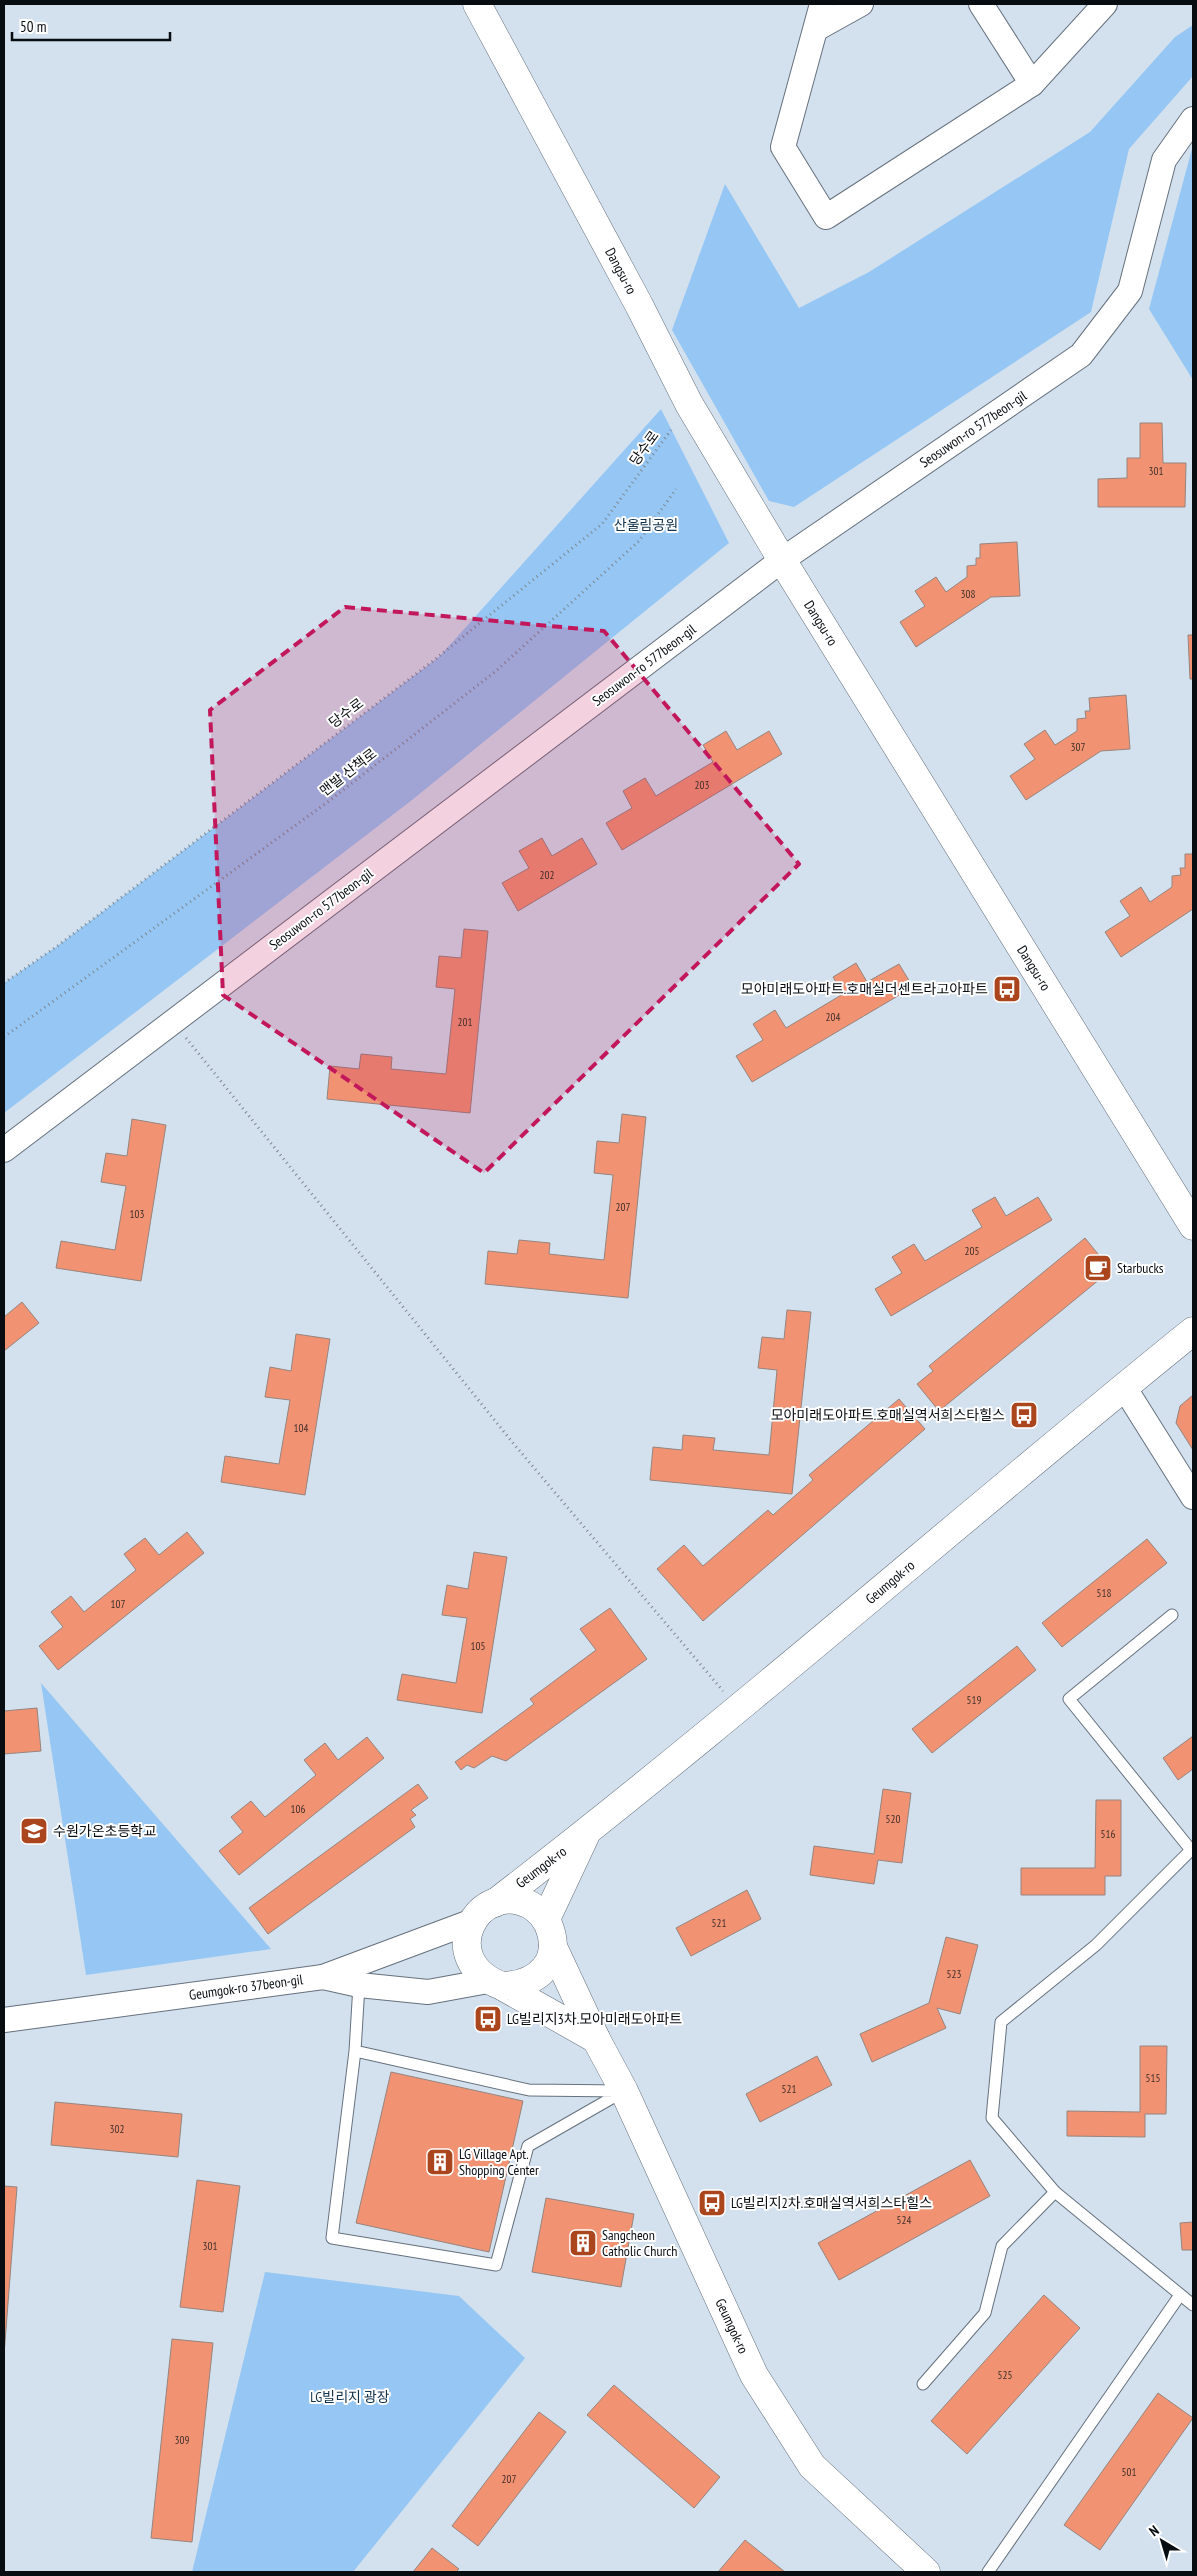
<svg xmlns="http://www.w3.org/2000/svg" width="1197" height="2576" viewBox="0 0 1197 2576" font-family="'PT Sans Narrow','Noto Sans KR',sans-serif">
  <rect width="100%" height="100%" fill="#d3e1ee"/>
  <!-- park -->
  <g fill="#96c7f4">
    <path d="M1193 25V76L1129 149 1091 312 794 507 769 501 672 330 725 184 799 308 869 272 1090 132 1175 37Z"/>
    <path d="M1193 145V380L1149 309Z"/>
    <path d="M661 409 729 543 412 800 4 1113V983L56 947 440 656Z"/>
    <path d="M41 1683 271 1949 86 1975Z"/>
    <path d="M265 2272 459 2296 525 2358 353 2572H192Z"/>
  </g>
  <!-- building -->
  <g fill="#f19373" stroke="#96847e">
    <path d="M1140 423H1162L1163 463H1186L1185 507H1098V479L1127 478V458H1140Z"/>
    <path d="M1017 542 1020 596 991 597 916 647 900 622 925 606 915 591 936 577 946 592 967 577V566L976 565V558H980V544Z"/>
    <path d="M1188 635H1193V679H1190Z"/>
    <path d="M1126 695 1130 749 1101 751 1026 800 1010 776 1035 759 1024 744 1045 730 1055 745 1077 731V719L1086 718 1085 711H1090L1089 698Z"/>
    <path d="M726 731 737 750 769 731 782 754 622 850 606 823 632 808 623 791 645 778 656 796 713 762 703 745Z"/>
    <path d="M542 838 552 856 582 838 597 864 518 911 502 883 529 868 519 851Z"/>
    <path d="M1185 854H1193V909L1121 957 1105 932 1130 916 1120 901 1141 887 1150 902 1172 887V876L1181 875 1180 868H1185Z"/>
    <path d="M464 929 488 931 470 1113 327 1099 330 1066 359 1069 361 1054 392 1057 391 1069 446 1074 455 989 436 987 439 956 461 958Z"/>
    <path d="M856 963 867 982 899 964 913 987 752 1082 736 1056 763 1040 753 1024 775 1010 786 1028 843 994 833 977Z"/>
    <path d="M622 1114 646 1117 628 1298 485 1284 488 1251 517 1254 519 1240 550 1243 549 1254 604 1260 613 1175 594 1173 597 1141 619 1143Z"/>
    <path d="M132 1119 166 1125 141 1281 56 1268 61 1241 115 1250 126 1186 101 1182 106 1153 127 1156Z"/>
    <path d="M995 1197 1006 1216 1038 1197 1052 1220 891 1316 875 1289 902 1273 892 1257 914 1244 925 1261 982 1227 972 1210Z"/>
    <path d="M1085 1238 1111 1270 939 1411 917 1384 933 1371 929 1366Z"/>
    <path d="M22 1302 39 1323 4 1351V1317Z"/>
    <path d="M787 1310 811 1312 792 1494 650 1480 653 1447 682 1450 683 1435 715 1438 713 1450 769 1455 777 1370 758 1368 762 1337 784 1339Z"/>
    <path d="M296 1334 330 1339 305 1495 221 1482 225 1456 279 1464 290 1400 265 1397 270 1367 291 1371Z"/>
    <path d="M1193 1395V1450L1176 1423 1180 1406Z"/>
    <path d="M899 1399 925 1429 703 1621 657 1569 684 1545 703 1566 768 1510 773 1515 813 1480 809 1475Z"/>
    <path d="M187 1532 204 1553 58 1670 39 1646 63 1627 51 1612 71 1596 84 1612 136 1570 124 1554 145 1538 159 1555Z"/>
    <path d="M1147 1539 1167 1563 1062 1647 1042 1623Z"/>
    <path d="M474 1552 507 1557 482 1713 397 1700 402 1674 456 1683 467 1618 442 1615 447 1585 468 1589Z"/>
    <path d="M610 1608 647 1659 506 1761 492 1756 474 1768 467 1765 461 1770 455 1762 534 1704 530 1699 596 1650 580 1629Z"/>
    <path d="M1017 1646 1036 1670 932 1753 912 1729Z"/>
    <path d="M37 1708 41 1751 4 1754V1711Z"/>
    <path d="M1193 1736V1769L1178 1780 1163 1758Z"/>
    <path d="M367 1737 384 1758 239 1875 219 1851 243 1832 231 1817 251 1801 265 1817 316 1775 304 1760 325 1743 338 1760Z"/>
    <path d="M418 1784 428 1798 411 1810 416 1815 410 1819 415 1827 268 1934 249 1908Z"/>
    <path d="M883 1789 911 1793 902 1863 878 1860 874 1884 810 1875 814 1846 874 1854Z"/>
    <path d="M1096 1800H1121V1876H1105V1895H1021V1868H1095Z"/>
    <path d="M747 1890 761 1919 691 1956 676 1928Z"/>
    <path d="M946 1937 978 1945 960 2014 937 2008 946 2028 872 2062 860 2034 929 2003Z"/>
    <path d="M1140 2046H1167L1166 2114H1145V2137L1067 2136V2111L1140 2112Z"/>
    <path d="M817 2056 832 2085 760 2122 746 2094Z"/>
    <path d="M391 2072 523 2101 489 2252 356 2223Z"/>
    <path d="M55 2102 182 2114 178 2157 51 2145Z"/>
    <path d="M970 2160 990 2196 839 2280 818 2243Z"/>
    <path d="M197 2180 240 2186 223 2312 180 2307Z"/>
    <path d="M4 2186 17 2187 4 2355Z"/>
    <path d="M546 2198 634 2214 621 2287 532 2272Z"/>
    <path d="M1193 2222V2250H1182L1180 2223Z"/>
    <path d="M1044 2295 1080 2328 967 2454 931 2421Z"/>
    <path d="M172 2339 213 2343 192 2542 151 2538Z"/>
    <path d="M614 2385 720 2477 694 2508 587 2415Z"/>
    <path d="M1158 2393 1193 2418 1100 2550 1064 2525Z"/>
    <path d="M539 2412 566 2432 478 2546 452 2526Z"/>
    <path d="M745 2540 785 2572H718Z"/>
    <path d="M432 2548 459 2569 456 2572H413Z"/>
  </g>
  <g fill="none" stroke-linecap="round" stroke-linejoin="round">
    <defs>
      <g id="lane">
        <path d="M1172 1615 1069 1699 1191 1850"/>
        <path d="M1193 1848 1096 1945 1001 2022 992 2118 1055 2192 1193 2305"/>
        <path d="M355 2051 529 2090 624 2091 528 2146 496 2265 332 2238 355 2051 359 1985"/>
        <path d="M923 2384 985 2313 1002 2246 1055 2192"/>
        <path d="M988 2572 1180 2295"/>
      </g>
      <g id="street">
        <path d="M822 4 783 147 826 217 1032 84 1105 4"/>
        <path d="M981 4 1032 84"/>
        <path d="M816 29 861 4"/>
        <path d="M4 1150 782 560 1081 355 1130 291 1164 160 1193 119"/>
        <path d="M1124 1387 1193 1497"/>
        <path d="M323 1977 473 1921"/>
        <path d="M4 2020 323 1977 359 1985 428 1992 488 1981"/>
      </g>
      <g id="secondary">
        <path d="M477 4 639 305 689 404 782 560 1193 1226"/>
        <path d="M495 1903C733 1720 959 1520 1193 1331"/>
        <path d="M546 1919 585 1836"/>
        <path d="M553 1947 596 2039 624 2091 754 2375 812 2466 926 2572"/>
        <path d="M502 1986C538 1985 564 1961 548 1924 544 1916 537 1909 530 1905 478 1878 433 1960 502 1986L596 2039"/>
      </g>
    </defs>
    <!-- lane casing -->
    <use href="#lane" stroke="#65717d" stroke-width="13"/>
    <!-- street casing -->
    <use href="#street" stroke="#65717d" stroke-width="26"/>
    <!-- secondary casing -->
    <use href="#secondary" stroke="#65717d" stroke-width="29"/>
    <!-- path -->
    <g stroke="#7d8790" stroke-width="3" stroke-dasharray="1 4" stroke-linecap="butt">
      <path d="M4 983 56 947 433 661 602 524 671 430"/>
      <path d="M4 1037 329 801 496 671 639 541 676 489"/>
      <path d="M186 1038 513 1443 723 1691"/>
    </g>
    <!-- lane -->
    <use href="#lane" stroke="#fff" stroke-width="11"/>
    <!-- street -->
    <use href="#street" stroke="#fff" stroke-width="24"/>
    <!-- secondary -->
    <use href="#secondary" stroke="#fff" stroke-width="28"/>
  </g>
  <!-- marked area -->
  <path fill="#c2185b" fill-opacity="0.2" stroke="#c2185b" stroke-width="4" stroke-dasharray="10 6" stroke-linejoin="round" d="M345 607 604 631 799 864 484 1173 223 995 210 710Z"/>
  <!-- icons -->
  <defs>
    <symbol id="bus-square" viewBox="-11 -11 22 22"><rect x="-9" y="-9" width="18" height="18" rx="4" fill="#ab451e" stroke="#fff"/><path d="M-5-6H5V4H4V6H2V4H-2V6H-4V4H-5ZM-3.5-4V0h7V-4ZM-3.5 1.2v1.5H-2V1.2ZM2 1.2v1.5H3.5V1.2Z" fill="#fff"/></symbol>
    <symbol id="cafe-square" viewBox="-11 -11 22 22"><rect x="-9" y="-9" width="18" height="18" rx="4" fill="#ab451e" stroke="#fff"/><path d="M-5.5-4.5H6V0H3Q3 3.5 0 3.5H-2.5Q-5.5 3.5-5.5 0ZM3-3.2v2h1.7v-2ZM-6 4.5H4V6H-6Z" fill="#fff"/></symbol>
    <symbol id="school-square" viewBox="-11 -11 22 22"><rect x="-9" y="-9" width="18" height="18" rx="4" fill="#ab451e" stroke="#fff"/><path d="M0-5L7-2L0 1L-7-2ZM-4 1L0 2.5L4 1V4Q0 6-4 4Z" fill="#fff"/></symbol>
    <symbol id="building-square" viewBox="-11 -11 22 22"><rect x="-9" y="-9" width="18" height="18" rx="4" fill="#ab451e" stroke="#fff"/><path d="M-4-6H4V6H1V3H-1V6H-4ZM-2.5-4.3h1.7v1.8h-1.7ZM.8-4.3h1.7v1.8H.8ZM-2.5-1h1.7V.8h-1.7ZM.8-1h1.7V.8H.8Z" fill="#fff"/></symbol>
  </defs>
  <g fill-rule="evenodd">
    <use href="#bus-square" x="991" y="973" width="32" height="32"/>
    <use href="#cafe-square" x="1082" y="1252" width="32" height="32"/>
    <use href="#bus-square" x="1008" y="1399" width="32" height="32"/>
    <use href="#school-square" x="18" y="1815" width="32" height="32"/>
    <use href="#bus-square" x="472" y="2003" width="32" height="32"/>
    <use href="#building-square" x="424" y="2146" width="32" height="32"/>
    <use href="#bus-square" x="696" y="2187" width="32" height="32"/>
    <use href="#building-square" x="567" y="2227" width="32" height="32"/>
  </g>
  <g text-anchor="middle" stroke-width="4" stroke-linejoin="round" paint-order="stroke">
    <!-- number labels -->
    <g font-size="11" fill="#422e2a">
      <text x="1156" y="475">301</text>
      <text x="968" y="598">308</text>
      <text x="1078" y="751">307</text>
      <text x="702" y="789">203</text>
      <text x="547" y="879">202</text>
      <text x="833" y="1021">204</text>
      <text x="465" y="1026">201</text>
      <text x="623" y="1211">207</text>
      <text x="137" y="1218">103</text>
      <text x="972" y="1255">205</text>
      <text x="301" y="1432">104</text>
      <text x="1104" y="1597">518</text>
      <text x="118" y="1608">107</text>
      <text x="478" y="1650">105</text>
      <text x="974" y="1704">519</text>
      <text x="298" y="1813">106</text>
      <text x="893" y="1823">520</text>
      <text x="1108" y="1838">516</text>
      <text x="719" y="1927">521</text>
      <text x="954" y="1978">523</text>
      <text x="1153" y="2082">515</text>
      <text x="789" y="2093">521</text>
      <text x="117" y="2133">302</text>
      <text x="904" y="2224">524</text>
      <text x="210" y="2250">301</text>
      <text x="1005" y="2379">525</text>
      <text x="182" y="2444">309</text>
      <text x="1129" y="2476">501</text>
      <text x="509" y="2483">207</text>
    </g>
    <!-- street labels -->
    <g font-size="14" fill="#080d11" stroke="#fff">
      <text transform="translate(621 271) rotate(62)" y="5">Dangsu-ro</text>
      <text transform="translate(973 429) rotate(-34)" y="5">Seosuwon-ro 577beon-gil</text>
      <text transform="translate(644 448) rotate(-54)" y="5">당수로</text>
      <text transform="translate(821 623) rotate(58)" y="5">Dangsu-ro</text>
      <text transform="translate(644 665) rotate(-37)" y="5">Seosuwon-ro 577beon-gil</text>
      <text transform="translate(346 713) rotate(-37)" y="5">당수로</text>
      <text transform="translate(348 772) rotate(-38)" y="5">맨발 산책로</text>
      <text transform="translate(321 909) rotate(-37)" y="5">Seosuwon-ro 577beon-gil</text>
      <text transform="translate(1034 968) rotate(58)" y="5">Dangsu-ro</text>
      <text transform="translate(890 1582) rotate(-40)" y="5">Geumgok-ro</text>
      <text transform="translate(541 1867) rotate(-37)" y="5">Geumgok-ro</text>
      <text transform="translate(246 1987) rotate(-8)" y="5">Geumgok-ro 37beon-gil</text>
      <text transform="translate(732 2326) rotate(65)" y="5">Geumgok-ro</text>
    </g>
    <!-- park labels -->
    <g font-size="14" fill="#11324c" stroke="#fff">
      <text x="646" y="530">산울림공원</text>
      <text x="350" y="2402">LG빌리지 광장</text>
    </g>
    <!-- poi labels -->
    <g font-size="14" fill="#080d11" stroke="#fff" text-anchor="start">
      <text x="988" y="994" text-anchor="end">모아미래도아파트.호매실더센트라고아파트</text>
      <text x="1117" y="1273">Starbucks</text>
      <text x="1005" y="1420" text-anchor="end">모아미래도아파트.호매실역서희스타힐스</text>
      <text x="53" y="1836">수원가온초등학교</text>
      <text x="507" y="2024">LG빌리지3차.모아미래도아파트</text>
      <text x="459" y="2159">LG Village Apt.<tspan x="459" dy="16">Shopping Center</tspan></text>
      <text x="731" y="2208">LG빌리지2차.호매실역서희스타힐스</text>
      <text x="602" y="2240">Sangcheon<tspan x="602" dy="16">Catholic Church</tspan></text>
    </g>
  </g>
  <!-- border -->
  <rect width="1197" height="2576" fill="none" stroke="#080d11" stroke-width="10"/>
  <!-- north arrow -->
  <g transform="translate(1162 2541) rotate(322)" stroke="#ffffff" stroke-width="4" paint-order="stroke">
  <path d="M0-4L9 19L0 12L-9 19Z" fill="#080d11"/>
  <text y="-8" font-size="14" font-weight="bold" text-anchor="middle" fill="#080d11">N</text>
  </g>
  <!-- scale -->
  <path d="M12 32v8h158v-8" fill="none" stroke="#080d11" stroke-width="2.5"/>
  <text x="20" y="32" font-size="15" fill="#080d11" stroke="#ffffff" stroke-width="4" paint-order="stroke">50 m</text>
</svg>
